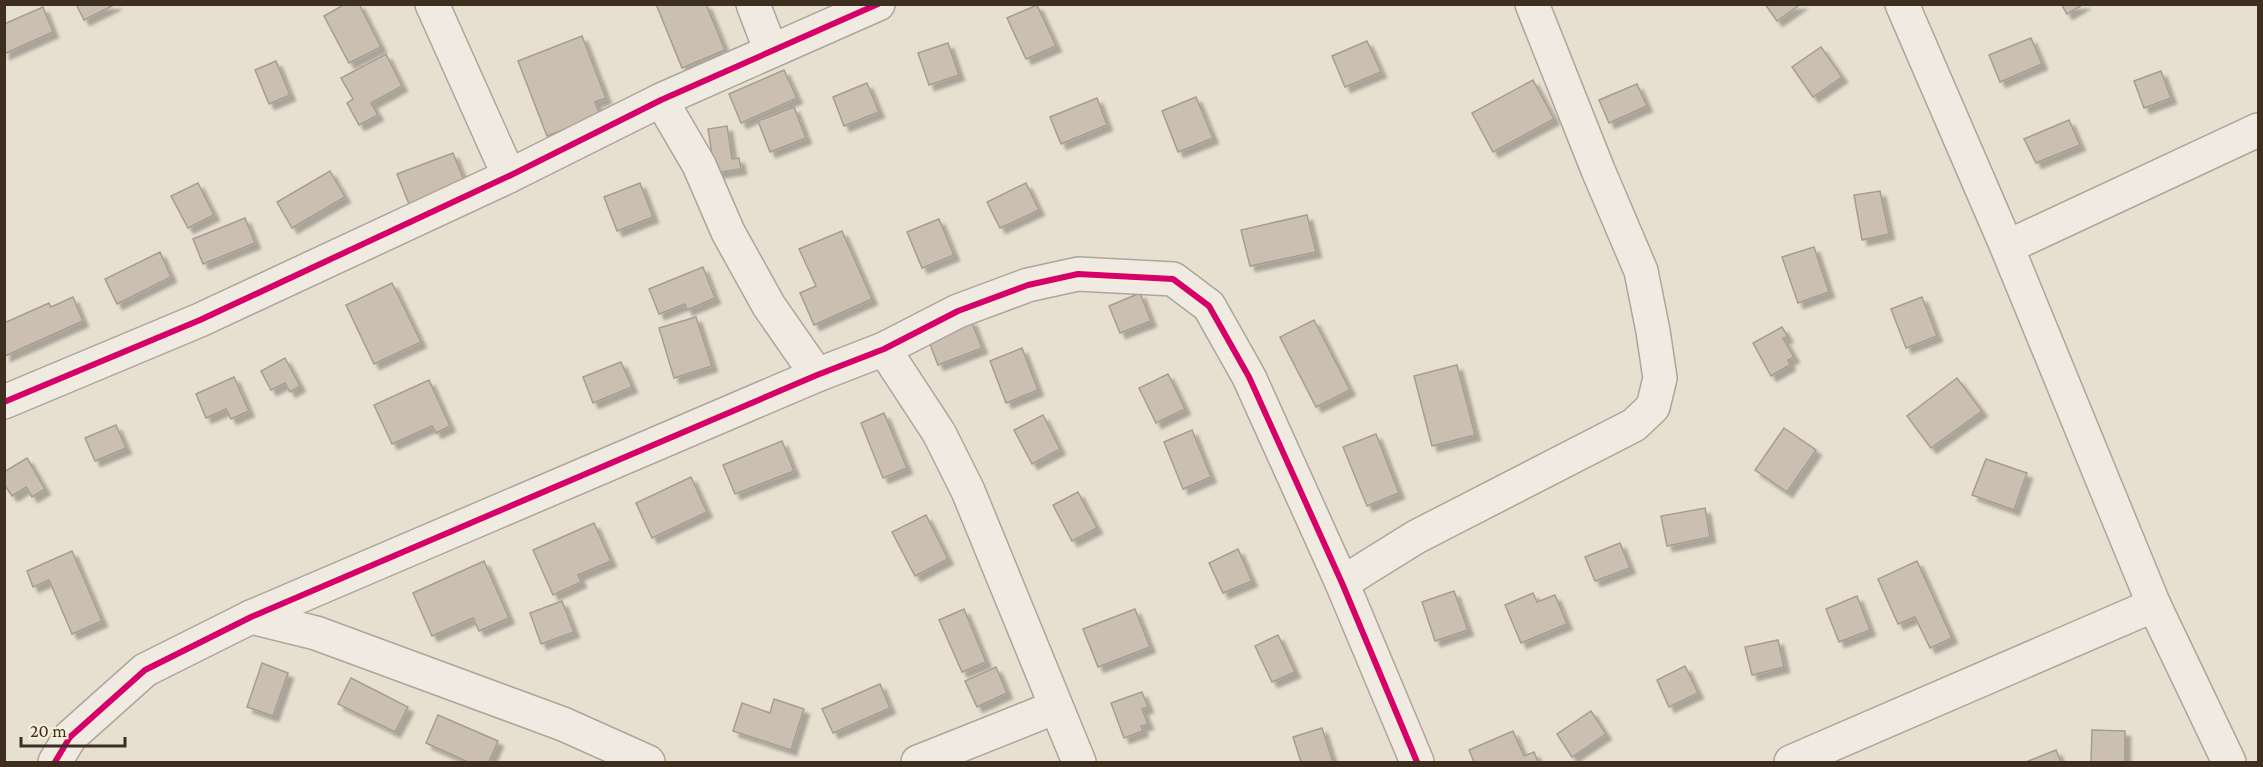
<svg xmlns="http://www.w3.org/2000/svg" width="2263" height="767" viewBox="0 0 2263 767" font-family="'Crimson Pro',serif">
  <defs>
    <filter id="shadow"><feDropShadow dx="5.5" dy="5.5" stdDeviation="1.5" flood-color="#0004"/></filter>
  </defs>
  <rect width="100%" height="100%" fill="#e7e0d1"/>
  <!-- building -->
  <g fill="#cbbfb2" stroke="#a89c90" stroke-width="1.5" filter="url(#shadow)">
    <path d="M76 4H116L84 20Z"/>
    <path d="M345 4H359L381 47 349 63 324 16Z"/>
    <path d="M656 4H706L725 50 682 68Z"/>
    <path d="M1765 4H1801L1777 21Z"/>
    <path d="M2061 4H2084L2067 14Z"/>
    <path d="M1037 5 1056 46 1026 59 1007 18Z"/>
    <path d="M43 7 53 32 4 54V24Z"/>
    <path d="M582 36 606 98 595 102 600 115 547 136 518 61Z"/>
    <path d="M2031 38 2042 64 2000 82 1989 55Z"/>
    <path d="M1367 41 1381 72 1345 87 1332 56Z"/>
    <path d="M948 43 959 75 929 85 918 53Z"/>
    <path d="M1821 47 1842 77 1813 97 1792 67Z"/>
    <path d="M386 54 402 86 371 103 378 115 359 125 347 103 353 99 341 78Z"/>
    <path d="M276 61 290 95 269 104 255 70Z"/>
    <path d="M784 70 797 98 741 123 729 94Z"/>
    <path d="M2161 71 2171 98 2144 108 2134 81Z"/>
    <path d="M1533 80 1554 119 1493 152 1472 113Z"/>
    <path d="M867 83 879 112 844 126 833 97Z"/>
    <path d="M1637 84 1647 106 1609 123 1599 100Z"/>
    <path d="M1196 97 1213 138 1178 152 1162 111Z"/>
    <path d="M1097 98 1107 125 1061 144 1050 117Z"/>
    <path d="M794 107 806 138 770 152 758 121Z"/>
    <path d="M2069 120 2080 145 2036 163 2024 139Z"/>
    <path d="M727 126 732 159 739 158 741 169 715 173 708 129Z"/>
    <path d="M453 153 465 183 409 204 397 174Z"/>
    <path d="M330 171 345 197 292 228 277 202Z"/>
    <path d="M198 183 214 215 188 228 171 196Z"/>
    <path d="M640 183 653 217 617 231 604 197Z"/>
    <path d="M1026 183 1039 210 1000 228 987 202Z"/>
    <path d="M1880 191 1889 234 1862 240 1854 195Z"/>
    <path d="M1307 215 1316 252 1250 266 1241 230Z"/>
    <path d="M245 218 255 243 203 264 193 239Z"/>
    <path d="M939 219 954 255 922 268 907 232Z"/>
    <path d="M842 231 872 299 814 325 800 293 816 286 799 249Z"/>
    <path d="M1814 247 1829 292 1798 303 1782 257Z"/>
    <path d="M160 252 171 277 117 304 105 279Z"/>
    <path d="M703 267 715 298 687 310 685 304 659 314 649 289Z"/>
    <path d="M392 283 421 342 374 364 346 305Z"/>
    <path d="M1140 293 1151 321 1120 333 1109 306Z"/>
    <path d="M73 297 83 321 5 356 4 323 49 303 51 307Z"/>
    <path d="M1922 297 1937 336 1906 348 1891 309Z"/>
    <path d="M696 317 712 366 674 378 659 328Z"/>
    <path d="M971 320 982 348 938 365 927 337Z"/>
    <path d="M1314 320 1350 390 1316 407 1280 337Z"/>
    <path d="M1782 327 1788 337 1783 338 1794 357 1788 360 1790 365 1771 376 1753 343Z"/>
    <path d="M1022 348 1038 390 1006 403 990 361Z"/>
    <path d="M285 358 300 386 290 392 285 383 271 390 261 371Z"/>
    <path d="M621 362 632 387 593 403 583 377Z"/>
    <path d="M1457 365 1475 435 1432 446 1414 376Z"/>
    <path d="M1168 374 1185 409 1156 423 1139 388Z"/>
    <path d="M234 377 249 411 231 419 226 409 206 418 196 394Z"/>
    <path d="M1957 378 1982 411 1931 448 1907 416Z"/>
    <path d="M429 380 450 426 436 433 432 426 392 444 374 405Z"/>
    <path d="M884 413 907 468 883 478 861 423Z"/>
    <path d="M1043 415 1060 449 1032 464 1014 430Z"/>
    <path d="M116 425 126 448 95 461 85 438Z"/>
    <path d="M1784 428 1816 450 1787 492 1755 470Z"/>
    <path d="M1192 430 1211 477 1183 489 1164 442Z"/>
    <path d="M1376 434 1399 493 1367 506 1343 447Z"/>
    <path d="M782 441 794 471 735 494 723 465Z"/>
    <path d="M27 458 45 489 32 497 26 487 12 496 4 484V472Z"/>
    <path d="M1986 459 2027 473 2014 510 1972 495Z"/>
    <path d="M691 477 707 512 652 538 636 503Z"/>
    <path d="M1078 492 1097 528 1072 541 1053 505Z"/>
    <path d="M1705 508 1710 537 1667 546 1661 516Z"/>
    <path d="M926 515 948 559 915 576 892 532Z"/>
    <path d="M594 523 611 561 578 575 581 582 553 595 533 550Z"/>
    <path d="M1620 543 1630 568 1595 581 1585 557Z"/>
    <path d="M1238 549 1252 581 1223 593 1209 563Z"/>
    <path d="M72 551 102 621 72 634 49 580 33 587 27 571Z"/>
    <path d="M484 561 509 618 479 631 473 618 432 636 413 593Z"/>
    <path d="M1917 561 1952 638 1930 648 1915 617 1898 624 1878 579Z"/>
    <path d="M1454 591 1468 630 1435 641 1422 602Z"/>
    <path d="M1533 593 1537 602 1555 595 1567 624 1521 643 1505 605Z"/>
    <path d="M1857 596 1870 630 1839 642 1826 609Z"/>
    <path d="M562 601 574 632 541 644 530 613Z"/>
    <path d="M964 609 986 662 962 672 939 620Z"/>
    <path d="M1135 609 1150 647 1098 667 1083 629Z"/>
    <path d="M1278 635 1295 672 1272 682 1255 646Z"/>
    <path d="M1778 640 1784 667 1752 675 1745 647Z"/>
    <path d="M262 663 288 673 273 716 247 707Z"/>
    <path d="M1685 666 1698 693 1669 707 1657 680Z"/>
    <path d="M996 667 1007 693 977 707 965 681Z"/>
    <path d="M351 678 408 707 395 732 338 704Z"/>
    <path d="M880 684 890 708 833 733 822 709Z"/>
    <path d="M1142 692 1148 707 1142 709 1148 724 1141 726 1143 731 1124 738 1111 703Z"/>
    <path d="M774 699 804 709 791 750 733 731 742 703 770 713Z"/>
    <path d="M1591 711 1606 734 1572 757 1557 734Z"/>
    <path d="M438 715 498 741 489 762H468L426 743Z"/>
    <path d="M1322 728 1333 762H1301L1293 737Z"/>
    <path d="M2092 730 2125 731V762H2091Z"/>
    <path d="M1513 731 1524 756 1534 752 1538 762H1474L1469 750Z"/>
    <path d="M2056 750 2061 762H2026Z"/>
  </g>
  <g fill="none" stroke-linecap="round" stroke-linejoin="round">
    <defs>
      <g id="minor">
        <path d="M432 4 509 176"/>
        <path d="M753 4 771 51"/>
        <path d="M1902 4 2007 247 2154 605 2229 762"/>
        <path d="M661 100 699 165 728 232 769 306 817 375"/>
        <path d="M2007 247 2258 130"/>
        <path d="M884 349 939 433 968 491 1079 762"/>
        <path d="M4 402 200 320 509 176 661 100 878 4"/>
        <path d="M1342 583 1416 537 1634 425 1653 407 1660 378 1653 331 1641 271 1598 170 1532 4"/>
        <path d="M251 617 316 633 563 724 648 762"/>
        <path d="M55 762 70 737 145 670 251 617 817 375 884 349 958 311 1028 285 1078 274 1173 279 1209 306 1249 377 1342 583 1417 762"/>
        <path d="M918 762 1056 707"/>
        <path d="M1791 762 2154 605"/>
      </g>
    </defs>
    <!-- minor casing -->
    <use href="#minor" stroke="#ada599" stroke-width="36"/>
    <!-- minor -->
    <use href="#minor" stroke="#efebe3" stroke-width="33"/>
    <defs>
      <g id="cycleway">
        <path d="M4 402 200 320 509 176 661 100 878 4"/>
        <path d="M55 762 70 737 145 670 251 617 817 375 884 349 958 311 1028 285 1078 274 1173 279 1209 306 1249 377 1342 583 1417 762"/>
      </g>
    </defs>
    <!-- cycleway casing -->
    <use href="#cycleway" stroke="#f7eed8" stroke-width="10"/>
    <!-- cycleway -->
    <use href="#cycleway" stroke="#d6006c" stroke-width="6"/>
  </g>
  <!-- border -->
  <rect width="2263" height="767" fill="none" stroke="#3d2e20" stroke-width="12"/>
  <!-- scale -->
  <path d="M21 737v9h104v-9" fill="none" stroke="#3d2e20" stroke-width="3"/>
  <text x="30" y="737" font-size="18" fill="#3d2e20" stroke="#f7eed8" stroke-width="4.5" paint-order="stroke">20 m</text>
</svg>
